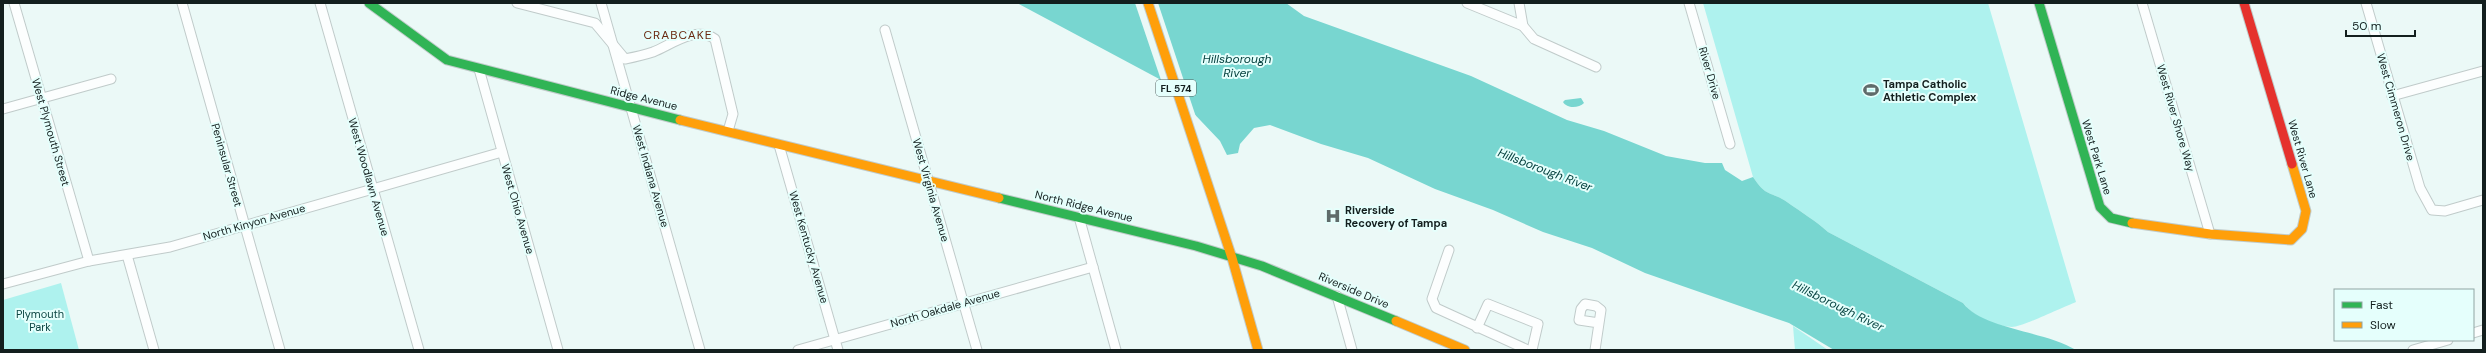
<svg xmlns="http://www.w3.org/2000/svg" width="2486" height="353" viewBox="0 0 2486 353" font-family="'DM Sans',sans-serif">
  <rect width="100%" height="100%" fill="#ebf9f7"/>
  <!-- green -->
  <g fill="#aef2ee">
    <path d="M1703 3H1988L2076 302C2063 307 2022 327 2012 327 1994 326 1974 317 1963 303L1828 232C1816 221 1801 212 1787 202 1769 190 1767 198 1753 177Z"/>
    <path d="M61 283 79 350H3V300Z"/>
    <path d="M1793 326 1828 350H1795Z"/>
  </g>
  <!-- water -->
  <g fill="#78d6d0">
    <path d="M1017 3H1286L1304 16 1471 76 1567 120 1604 131 1666 156 1705 163H1722L1725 170 1742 181 1753 177C1767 198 1769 190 1787 202 1801 212 1816 221 1828 232L1963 303C1984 330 2043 330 2076 350H1834L1789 323 1645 273 1592 248 1543 232 1493 210 1435 189 1368 158 1321 144 1270 125 1254 128 1240 144 1238 153 1227 155 1220 141 1163 81Z"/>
    <path d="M1581 98 1584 103C1579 108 1567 109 1563 102L1565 100Z"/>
  </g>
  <!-- pier -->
  <path fill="#ebf9f7" d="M1135 3H1158L1196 117 1162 83Z"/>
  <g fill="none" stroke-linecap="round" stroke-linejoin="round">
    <defs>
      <g id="street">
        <path d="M14 3 89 261"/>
        <path d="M182 3 280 350"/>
        <path d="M320 3 419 350"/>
        <path d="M517 3 595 23 625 59C635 57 644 55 653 52 671 45 696 25 715 39L733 114 728 131"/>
        <path d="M601 3 700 350"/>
        <path d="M1467 3 1523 26 1534 39 1596 67"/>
        <path d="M1519 3 1523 26"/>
        <path d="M1689 3 1730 144"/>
        <path d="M2142 3 2210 234"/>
        <path d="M2366 3 2420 188 2432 210 2445 211 2483 200"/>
        <path d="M885 30 977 350"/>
        <path d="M479 69 558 350"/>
        <path d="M2392 96 2483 71"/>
        <path d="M3 109 111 79"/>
        <path d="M779 145 838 350"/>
        <path d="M1079 217 1116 350"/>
        <path d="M1449 250 1432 299 1436 308 1528 350"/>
        <path d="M127 255 154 350"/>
        <path d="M3 284 89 261 170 247 502 152"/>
        <path d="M1337 296 1352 350"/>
        <path d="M1477 328 1488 304 1538 324 1532 350"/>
        <path d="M2473 333 2483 330"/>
        <path d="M798 350 1093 267"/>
        <path d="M1595 350 1601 310 1596 306 1585 304 1581 309 1579 320 1599 323"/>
        <path d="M2413 350 2448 340"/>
      </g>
      <g id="fast">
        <path d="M369 3 447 60 680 120"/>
        <path d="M2039 3 2100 207 2111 218 2132 223"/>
        <path d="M999 198 1196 246 1262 266 1396 321"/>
      </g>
      <g id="slow">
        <path d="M1148 3 1232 258 1258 350"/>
        <path d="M680 120 999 198"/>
        <path d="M2132 223 2210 234 2291 240 2302 229 2306 211 2292 164"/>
        <path d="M1396 321 1465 350"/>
      </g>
      <path id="jam" d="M2244 3 2292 164"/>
    </defs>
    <!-- street casing -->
    <use href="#street" stroke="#c0cbca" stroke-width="11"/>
    <!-- fast casing -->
    <use href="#fast" stroke="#c0cbca" stroke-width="11"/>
    <!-- slow casing -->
    <use href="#slow" stroke="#c0cbca" stroke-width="11"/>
    <!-- jam casing -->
    <use href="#jam" stroke="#c0cbca" stroke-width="11"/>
    <!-- street -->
    <use href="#street" stroke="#fcfefe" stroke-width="9"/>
    <!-- fast -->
    <use href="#fast" stroke="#30b455" stroke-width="9"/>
    <!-- slow -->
    <use href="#slow" stroke="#ff9f0a" stroke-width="9"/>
    <!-- jam -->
    <use href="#jam" stroke="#e5322d" stroke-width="9"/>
  </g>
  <!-- icons -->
  <defs>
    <symbol id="stadium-bare" viewBox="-9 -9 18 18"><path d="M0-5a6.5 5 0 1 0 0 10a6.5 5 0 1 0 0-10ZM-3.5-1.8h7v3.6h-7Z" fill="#5f6b6a" stroke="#e5fffc" stroke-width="2.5" paint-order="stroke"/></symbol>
    <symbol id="hospital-bare" viewBox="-9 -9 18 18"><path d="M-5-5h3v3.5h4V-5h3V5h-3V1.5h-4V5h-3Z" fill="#5f6b6a" stroke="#e5fffc" stroke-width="2.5" paint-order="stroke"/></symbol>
  </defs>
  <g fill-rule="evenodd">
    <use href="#stadium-bare" x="1860" y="79" width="22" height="22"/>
    <use href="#hospital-bare" x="1322" y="205" width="22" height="22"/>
  </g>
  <g text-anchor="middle" stroke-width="4" stroke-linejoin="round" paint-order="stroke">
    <!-- shield labels -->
    <rect fill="#e5fffc" stroke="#526261" stroke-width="1" x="1156" y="80" width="40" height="16" rx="3"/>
    <g font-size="10" font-weight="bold" fill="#131f1e">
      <text x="1176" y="92">FL 574</text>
    </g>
    <!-- street labels -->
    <g font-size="11" fill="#131f1e" stroke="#e5fffc">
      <text transform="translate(1710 73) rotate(74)" y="4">River Drive</text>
      <text transform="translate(644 98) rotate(14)" y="4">Ridge Avenue</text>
      <text transform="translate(2396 107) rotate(74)" y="4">West Cimmeron Drive</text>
      <text transform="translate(2176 118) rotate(74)" y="4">West River Shore Way</text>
      <text transform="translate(51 132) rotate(74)" y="4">West Plymouth Street</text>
      <text transform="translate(2097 157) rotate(73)" y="4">West Park Lane</text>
      <text transform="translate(2303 159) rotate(74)" y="4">West River Lane</text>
      <text transform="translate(227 165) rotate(74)" y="4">Peninsular Street</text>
      <text transform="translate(651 176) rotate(74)" y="4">West Indiana Avenue</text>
      <text transform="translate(369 177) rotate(74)" y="4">West Woodlawn Avenue</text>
      <text transform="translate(931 190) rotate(74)" y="4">West Virginia Avenue</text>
      <text transform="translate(1084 206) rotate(14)" y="4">North Ridge Avenue</text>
      <text transform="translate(518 209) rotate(74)" y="4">West Ohio Avenue</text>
      <text transform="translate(254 222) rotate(-16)" y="4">North Kinyon Avenue</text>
      <text transform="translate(809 247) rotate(74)" y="4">West Kentucky Avenue</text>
      <text transform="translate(1354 290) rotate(23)" y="4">Riverside Drive</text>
      <text transform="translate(945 308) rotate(-16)" y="4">North Oakdale Avenue</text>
    </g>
    <!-- poi labels -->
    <g font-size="11" font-weight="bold" fill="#131f1e" stroke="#e5fffc" text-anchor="start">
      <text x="1883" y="88">Tampa Catholic<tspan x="1883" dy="13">Athletic Complex</tspan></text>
      <text x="1345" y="214">Riverside<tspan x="1345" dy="13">Recovery of Tampa</tspan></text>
    </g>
    <!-- park labels -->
    <g font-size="11" fill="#0c4643" stroke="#e5fffc">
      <text x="40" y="318">Plymouth<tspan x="40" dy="13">Park</tspan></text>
    </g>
    <!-- neighbourhood labels -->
    <g font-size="12" letter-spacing="1" fill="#6a2910" stroke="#e5fffc">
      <text x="678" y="39">CRABCAKE</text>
    </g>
    <!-- water labels -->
    <g font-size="12" font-style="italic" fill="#074340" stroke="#e5fffc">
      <text x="1237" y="63">Hillsborough<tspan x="1237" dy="14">River</tspan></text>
      <text transform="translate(1545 170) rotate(21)" y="4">Hillsborough River</text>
      <text transform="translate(1838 306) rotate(26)" y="4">Hillsborough River</text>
    </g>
  </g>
  <!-- border -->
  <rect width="2486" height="353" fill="none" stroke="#131f1e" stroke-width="8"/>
  <!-- legend -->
  <rect x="2334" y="289" width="140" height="52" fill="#e5fffc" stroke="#91a5a3"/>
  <rect x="2342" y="302" width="20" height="6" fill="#30b455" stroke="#91a5a3"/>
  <text x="2370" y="309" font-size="12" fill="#131f1e">Fast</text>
  <rect x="2342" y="322" width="20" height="6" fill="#ff9f0a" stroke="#91a5a3"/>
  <text x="2370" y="329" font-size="12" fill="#131f1e">Slow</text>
  <!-- scale -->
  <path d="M2346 30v6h69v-6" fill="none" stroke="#131f1e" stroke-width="2"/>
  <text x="2352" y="30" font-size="12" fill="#131f1e" stroke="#e5fffc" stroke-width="3" paint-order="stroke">50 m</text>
</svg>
